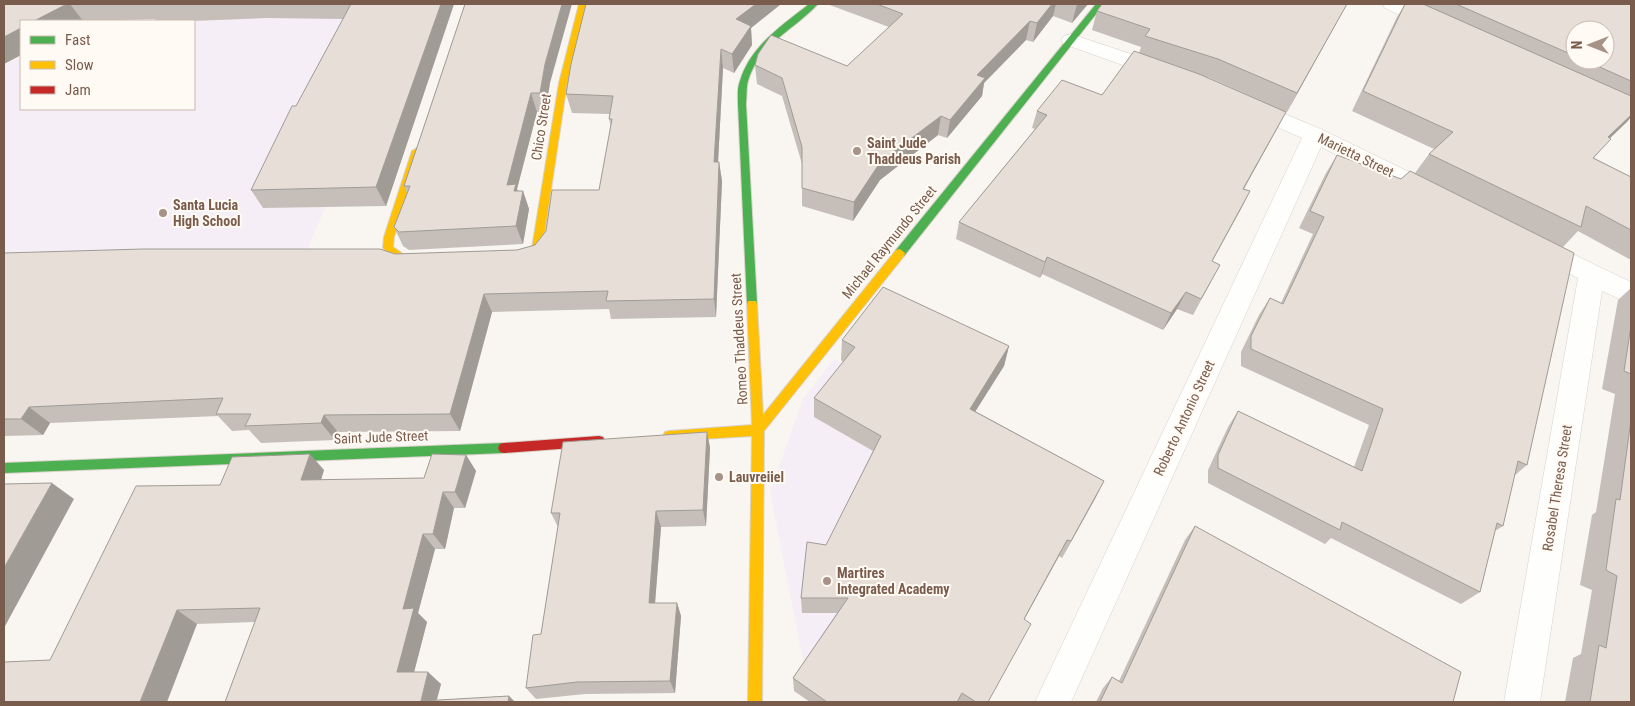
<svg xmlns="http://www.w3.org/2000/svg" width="1635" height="706" viewBox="0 0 1635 706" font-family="'Roboto Condensed',sans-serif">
  <rect width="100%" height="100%" fill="#f9f5f0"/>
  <!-- education -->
  <g fill="#f6eef6">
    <path d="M411 4 279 317 4 328V65L21 56V109H194V21H85Z"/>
    <path d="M834 359 970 433 805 670 770 492 803 399Z"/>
  </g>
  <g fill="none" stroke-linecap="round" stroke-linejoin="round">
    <defs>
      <g id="street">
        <path d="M1382 4H1407L1442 21 1445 25 1442 29H1428L1385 8Z"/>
        <path d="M1071 34 1170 67 1173 72 1170 77 1163 78 1156 77 1064 44 1061 40 1064 36Z"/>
        <path d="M1247 98 1323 130 1444 189 1448 195 1444 201 1436 203 1428 201 1321 147 1071 702H1035L1302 138 1239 110 1236 105 1239 100Z"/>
        <path d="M1539 238 1631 282V304L1602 291 1540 702H1504L1578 278 1530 253 1526 247 1530 241Z"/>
      </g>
      <g id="fast">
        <path d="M809 4H818C794 30 759 44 748 81 746 88 747 96 746 104L757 304 752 308 747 304 738 104C738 96 737 88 740 81 750 46 783 25 809 4Z"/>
        <path d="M1096 4H1104L904 256H896L895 253 896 250Z"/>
        <path d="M504 443 508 444 510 448 508 452 504 453 4 473V463Z"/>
      </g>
      <g id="slow">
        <path d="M579 4H587L567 83 542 249 536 258 512 262 507 258 508 255 529 252 532 248 559 83Z"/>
        <path d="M417 148 422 151 394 237 393 247 403 254 430 257 431 260 430 263 426 264 397 261 383 248 384 237 412 151Z"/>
        <path d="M900 249 905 253 904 256 764 431 762 702H748L752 436 669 441 665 440 663 436 665 432 669 431 752 425 747 304 748 301H756L757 304 763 415 896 250Z"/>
      </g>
      <path id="jam" d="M599 436 603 437 605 441 603 445 599 446 504 453 500 452 498 448 500 444 504 443Z"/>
    </defs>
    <!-- street casing -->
    <use href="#street" stroke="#d7d1cb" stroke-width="1"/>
    <!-- fast casing -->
    <use href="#fast" stroke="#d9d2cb" stroke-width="2"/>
    <!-- slow casing -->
    <use href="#slow" stroke="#d9d2cb" stroke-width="2"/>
    <!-- jam casing -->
    <use href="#jam" stroke="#d9d2cb" stroke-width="2"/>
    <!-- street -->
    <use href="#street" fill="#fefefd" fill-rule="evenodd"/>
    <!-- fast -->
    <use href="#fast" fill="#4caf50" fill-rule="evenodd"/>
    <!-- slow -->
    <use href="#slow" fill="#ffc107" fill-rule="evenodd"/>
    <!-- jam -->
    <use href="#jam" fill="#c62828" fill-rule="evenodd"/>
  </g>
  <!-- wall -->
  <g fill="#c6bfb9" fill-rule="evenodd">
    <path d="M4 4H454L386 206 263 208 251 190 343 19 266 18 192 21H156L155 19 87 21H21V55L4 64Z"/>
    <path d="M465 4 550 83 545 112H537L517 189 518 191H523L529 209 523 244 409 250 403 246 394 227 407 193 404 186Z"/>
    <path d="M586 4H781L751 28 752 45 734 73 723 68 718 162H719L722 181 716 317 611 319 609 309 492 312 460 431 338 432 335 440 261 443 249 430 232 431 218 416 50 423 43 435 4 436V253L395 254 517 250 535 245 599 190 611 127 609 119 610 114 572 113 566 94Z"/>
    <path d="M827 4H1088L1072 23 1053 16 1033 42 1026 40 984 83 982 96 947 138 938 135 880 180 853 221 802 206V164L782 96 757 84 755 65 847 66 889 27Z"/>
    <path d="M1405 4H1631V117L1610 138 1594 158 1631 177V260L1578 231 1563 247 1527 465 1514 476 1503 526 1495 531 1480 592 1461 604 1331 538 1325 544 1208 483V470L1228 427 1238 411 1354 467 1369 425 1241 366V352L1259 315 1270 298 1281 303 1313 234 1299 228 1326 173 1337 155 1401 179 1415 173 1429 154 1434 149 1352 111 1397 17ZM1575 30 1605 60H1575Z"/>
    <path d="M1097 11 1342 13 1287 112H1286L1244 189 1250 191 1212 261 1211 282 1193 315 1177 309 1163 330 1042 274 1040 278 956 239 959 222 1035 129 1032 128 1037 111 1102 95 1139 53 1141 47 1092 30ZM1204 76 1210 78 1280 109Z"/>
    <path d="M1631 288V702H1565L1573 658 1581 654 1592 590 1580 585 1592 515 1596 512 1615 394 1602 389 1618 300Z"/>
    <path d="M842 340 1009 346 1004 366 975 411 1104 481 1062 558 1059 556 1024 620 988 702H810L794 691 793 678 837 613H802L801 598 873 451 814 417V398L843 362 841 360Z"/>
    <path d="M707 432 710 448 706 526 661 527 655 603H677L681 616 675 693 585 694 536 699 526 688 541 634 558 527 551 513Z"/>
    <path d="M466 455 476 471 465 508H454L445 549H435L418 613 427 622 414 672 441 684 437 700 509 696 515 702H225L255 622 197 624 50 660 220 485 324 470 321 480 424 478Z"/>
    <path d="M1195 526 1453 702H1096L1103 688 1112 677 1119 681 1185 540Z"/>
  </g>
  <!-- shaded-wall -->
  <g fill="#a19b96">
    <path d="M67 4H70L83 21H34Z"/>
    <path d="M441 4H454L386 206 376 187Z"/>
    <path d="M562 4H572L550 83 545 112 540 93 545 64Z"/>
    <path d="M756 4H781L751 28 752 45 734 73 732 54 736 19Z"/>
    <path d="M1052 4H1056L1053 16 1033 42 1037 23Z"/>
    <path d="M1077 4H1088L1072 23Z"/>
    <path d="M1347 4 1287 112 1297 93Z"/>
    <path d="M1030 21 1026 40 984 83 982 96 947 138 950 120 977 75Z"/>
    <path d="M21 28V55L4 64V37Z"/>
    <path d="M721 49 723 68 717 181 714 162Z"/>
    <path d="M531 93 537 112 517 189 521 199 523 191 529 209 523 244 516 226 507 185Z"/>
    <path d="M1286 112 1277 129 1234 206 1243 189Z"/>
    <path d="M1631 115V117L1627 122 1590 157 1608 137Z"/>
    <path d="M941 116 938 135 880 180 853 221 854 202 881 161Z"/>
    <path d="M719 162 722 181 716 317 714 299Z"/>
    <path d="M1250 191 1241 209 1203 278 1212 261Z"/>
    <path d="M1047 257 1042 274 1040 278 1045 262Z"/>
    <path d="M1186 292 1177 309 1163 330 1171 313Z"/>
    <path d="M484 294 492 312 460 431 450 414Z"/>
    <path d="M1009 346 1004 366 965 428 970 409Z"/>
    <path d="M29 407 50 423 43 435 21 419Z"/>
    <path d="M324 415 338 432 335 440 321 423Z"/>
    <path d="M707 432 710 448 706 526 703 510Z"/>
    <path d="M310 454 324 470 316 496 301 480Z"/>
    <path d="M466 455 476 471 465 508 455 492Z"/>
    <path d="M1104 481 1095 499 1062 558 1071 541Z"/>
    <path d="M52 483 74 499 4 628V568Z"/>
    <path d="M443 492 454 508 445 549 433 534Z"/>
    <path d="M656 511 661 527 654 616 649 603Z"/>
    <path d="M423 534 435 549 418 613 427 622 411 684 397 672 403 609Z"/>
    <path d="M1067 540 1059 556 1016 634 1024 619Z"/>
    <path d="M677 603 681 616 675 693 670 681Z"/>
    <path d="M177 610 197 624 167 702H140Z"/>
    <path d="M428 672 441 684 436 702 421 701Z"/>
    <path d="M509 696 515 702H508Z"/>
  </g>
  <!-- building -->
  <g fill="#e6ded7" stroke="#a19b96">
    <path d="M4 4H67L34 21H21V28L4 37Z"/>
    <path d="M351 4H441L376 187 251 190 292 106H296Z"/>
    <path d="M465 4H562L545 64 540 93H531L507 185 516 184 514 191H523L516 226 399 232 394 227 410 186H404Z"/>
    <path d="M586 4H756L736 19 751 26 732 54 721 49 714 162H719L714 299 606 301 608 291 484 294 450 414 324 415 321 423 245 426 251 414H216L223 398 29 407 21 419H4V253L143 249H380L395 254 517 250 535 245 546 231 552 190H599L612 119H609L613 96 566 94 571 64Z"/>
    <path d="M877 4H1052L1037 23 1030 21 977 75 985 78 950 120 941 116 881 161 854 202 802 188V147L782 78 755 65 758 54 771 35 847 66 903 14Z"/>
    <path d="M1102 4H1347L1297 93 1218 59 1145 36 1150 29 1097 11Z"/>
    <path d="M1405 4H1423L1631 96V115L1608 137 1611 139 1593 158 1631 177V230L1586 206 1581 227 1429 154 1453 132 1363 91Z"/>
    <path d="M1456 4H1631V81L1584 60H1605V30H1575V56Z"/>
    <path d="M1134 51 1199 74 1286 112 1243 189 1250 191 1212 261 1220 265 1201 299 1186 292 1171 313 1047 257 1045 262 959 222 1047 115 1037 111 1062 80 1102 95Z"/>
    <path d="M1337 155 1401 179 1410 171 1574 253 1527 465 1518 461 1503 526 1497 523 1480 592 1342 522 1340 530 1218 468V455L1238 411 1362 471 1383 409 1251 349V336L1270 298 1283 304 1324 217 1310 211Z"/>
    <path d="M883 287 1009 346 970 409 1104 481 1071 541 1067 540 1024 619 1031 624 988 702H976L962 693 957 702H827L793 678 848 598H801L807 542 826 545 881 436 814 398 855 347 842 340Z"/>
    <path d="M1631 326V374L1624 371Z"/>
    <path d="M1631 420V702H1590L1599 645 1606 648 1617 576 1606 570 1616 499 1620 500Z"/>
    <path d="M707 432 703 510 656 511 649 603H677L670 681 577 682 526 688 533 635 541 634 560 513H551L563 442Z"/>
    <path d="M310 454 301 480 424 478 432 454 466 455 455 492H443L433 534H423L403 609 414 608 397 672H428L421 701 509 696 508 702H225L260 608 177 610 140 702H4V662L50 660 136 486 220 485 232 457Z"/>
    <path d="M52 483 4 568V484Z"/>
    <path d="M1195 526 1461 672 1453 702H1100L1112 677 1122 683Z"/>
  </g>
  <!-- markers -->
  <g fill="#a69286" stroke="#fffaf3" stroke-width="2">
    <circle cx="857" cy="151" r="5"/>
    <circle cx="163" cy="213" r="5"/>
    <circle cx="719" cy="477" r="5"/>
    <circle cx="827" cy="581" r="5"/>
  </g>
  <g text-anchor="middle" stroke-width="4" stroke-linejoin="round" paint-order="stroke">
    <!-- street labels -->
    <g font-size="14" fill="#7a5c4d" stroke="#fffaf3">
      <text transform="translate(541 127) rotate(-81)" y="5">Chico Street</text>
      <text transform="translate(1356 155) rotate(26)" y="5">Marietta Street</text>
      <text transform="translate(889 242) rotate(-51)" y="5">Michael Raymundo Street</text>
      <text transform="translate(739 339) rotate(-93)" y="5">Romeo Thaddeus Street</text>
      <text transform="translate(1184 418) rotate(-65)" y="5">Roberto Antonio Street</text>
      <text transform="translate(381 437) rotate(-2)" y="5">Saint Jude Street</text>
      <text transform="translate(1557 488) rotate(-81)" y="5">Rosabel Theresa Street</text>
    </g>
    <!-- poi labels -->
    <g font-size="14" font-weight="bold" fill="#7a5c4d" stroke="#fffaf3" text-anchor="start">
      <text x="867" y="148">Saint Jude<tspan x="867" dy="16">Thaddeus Parish</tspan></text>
      <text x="173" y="210">Santa Lucia<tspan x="173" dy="16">High School</tspan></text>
      <text x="729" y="482">Lauvreiiel</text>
      <text x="837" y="578">Martires<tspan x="837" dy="16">Integrated Academy</tspan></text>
    </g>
  </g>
  <!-- border -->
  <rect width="1635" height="706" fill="none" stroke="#7a5c4d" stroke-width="10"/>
  <!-- legend -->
  <rect x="20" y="20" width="175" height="90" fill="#fffaf3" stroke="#cabbb1"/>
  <rect x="30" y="36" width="25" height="8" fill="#4caf50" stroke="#cabbb1"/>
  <text x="65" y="45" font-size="15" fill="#7a5c4d">Fast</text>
  <rect x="30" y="61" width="25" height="8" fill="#ffc107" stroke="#cabbb1"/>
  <text x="65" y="70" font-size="15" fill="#7a5c4d">Slow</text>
  <rect x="30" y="86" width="25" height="8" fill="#c62828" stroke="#cabbb1"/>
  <text x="65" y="95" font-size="15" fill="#7a5c4d">Jam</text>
  <!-- north arrow -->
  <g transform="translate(1590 45) rotate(270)"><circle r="24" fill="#fffaf3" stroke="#cabbb1"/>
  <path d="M0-4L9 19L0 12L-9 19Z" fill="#a69286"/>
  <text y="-8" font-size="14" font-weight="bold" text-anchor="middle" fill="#7a5c4d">N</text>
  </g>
</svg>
